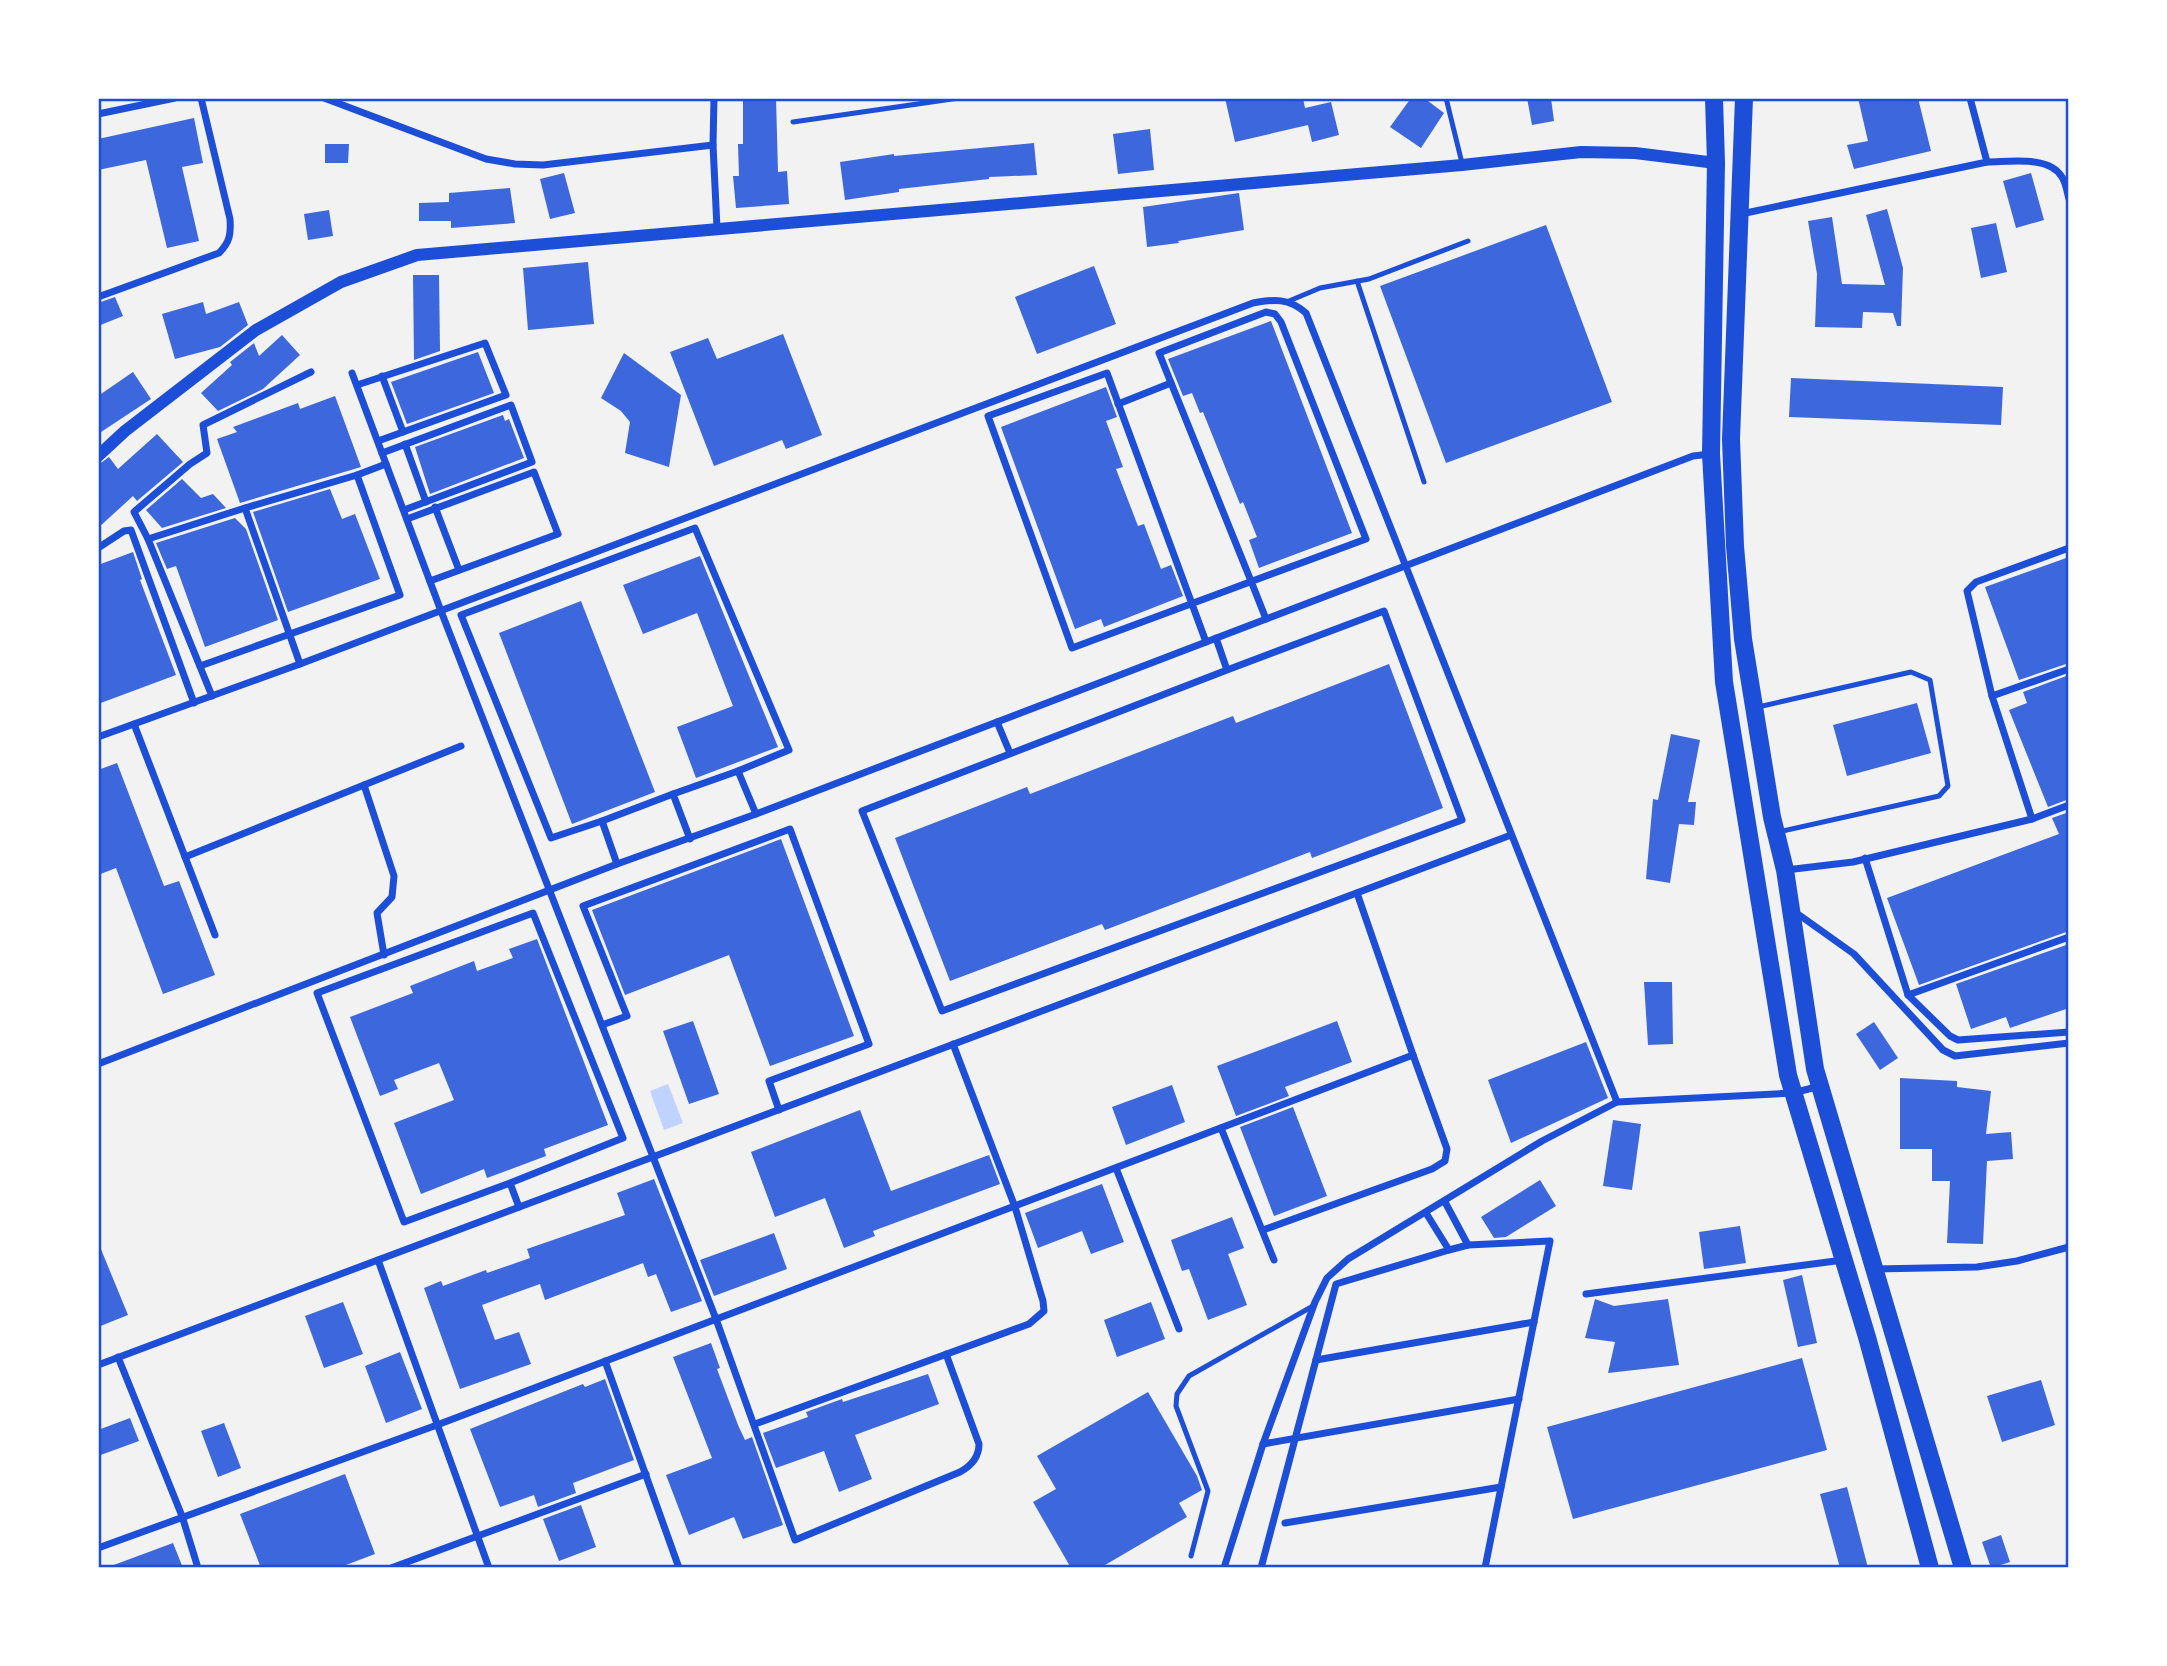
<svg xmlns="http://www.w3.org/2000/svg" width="2167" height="1666" viewBox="0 0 2167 1666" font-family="'Roboto Condensed',sans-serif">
  <rect width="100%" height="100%" fill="#f2f2f2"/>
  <!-- water -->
  <path fill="#bfd3fe" d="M668 1084 683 1123 664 1130 650 1091Z"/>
  <!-- building -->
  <g fill="#3d67dc">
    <path d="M743 98H776L778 172 787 171 789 204 736 208 733 176H739L738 144H743Z"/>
    <path d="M1225 98H1303L1305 108 1331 102 1339 135 1312 142 1308 125 1235 142Z"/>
    <path d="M1411 98H1424L1444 113 1421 148 1390 127Z"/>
    <path d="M1527 98H1551L1554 121 1532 125Z"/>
    <path d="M1858 98H1918L1931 151 1854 169 1847 145 1868 141Z"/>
    <path d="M194 118 203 163 182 167 199 241 167 248 146 160 98 170V139Z"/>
    <path d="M1150 129 1154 170 1118 174 1113 134Z"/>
    <path d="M1034 143 1037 175 989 177V179L899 189V192L845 200 840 162 894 154V156Z"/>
    <path d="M325 144H349L348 163H325Z"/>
    <path d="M564 173 575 213 550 219 540 179Z"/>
    <path d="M2031 173 2044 220 2016 228 2003 181Z"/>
    <path d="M510 188 515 223 451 228V221H419V203L449 202V193Z"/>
    <path d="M1239 193 1244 230 1178 241 1179 243 1147 247 1143 207Z"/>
    <path d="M1887 209 1903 268 1901 326H1897L1893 313 1863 312 1862 328 1815 327 1817 274 1808 221 1832 217 1842 284 1885 285 1866 215Z"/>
    <path d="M329 210 333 236 308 240 304 214Z"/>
    <path d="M1996 223 2007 272 1981 278 1971 228Z"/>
    <path d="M1546 225 1612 402 1446 463 1380 286Z"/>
    <path d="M588 262 594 324 528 330 523 268Z"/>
    <path d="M1094 266 1116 324 1037 354 1015 297Z"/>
    <path d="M413 275H439L440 351 414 360Z"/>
    <path d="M115 297 123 316 98 326V303Z"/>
    <path d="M203 302 206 314 239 302 248 325 220 347 175 359 162 314Z"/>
    <path d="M1271 321 1352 533 1259 568 1249 540 1257 537 1243 502 1240 504 1203 412 1200 413 1192 393 1183 396 1168 359Z"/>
    <path d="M783 334 822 435 786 449 782 440 714 466 670 352 708 338 717 359Z"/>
    <path d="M282 335 300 355 263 389 218 411 201 393 232 365 230 362 254 343 259 356Z"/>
    <path d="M478 352 494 393 407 424 391 382Z"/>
    <path d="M624 353 681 395 669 467 625 453 630 422 621 411 601 398Z"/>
    <path d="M133 372 151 399 98 434V396Z"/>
    <path d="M1791 378 2003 387 2001 425 1789 417Z"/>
    <path d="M1106 387 1117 417 1106 421 1123 467 1116 469 1138 526 1144 524 1161 569 1171 565 1183 596 1104 627 1101 619 1075 629 1001 427Z"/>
    <path d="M335 396 361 467 240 503 217 439 237 432 233 427 298 403 300 409Z"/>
    <path d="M503 415 505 421 509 419 524 458 430 494 415 447Z"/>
    <path d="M157 434 183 462 137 501 133 496 98 528V465L109 457 118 469Z"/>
    <path d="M182 479 201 498 213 494 226 508 162 528 146 510Z"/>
    <path d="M330 489 342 519 355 514 380 579 288 612 253 512Z"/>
    <path d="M235 518 246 529 278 620 205 647 176 566 167 569 156 543Z"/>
    <path d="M133 552 142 579 140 580 176 675 98 704V565Z"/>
    <path d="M700 556 778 747 696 778 677 727 733 706 697 613 643 634 623 585Z"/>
    <path d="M2069 557V663L2019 680 1985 587Z"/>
    <path d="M581 601 655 792 572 824 499 633Z"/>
    <path d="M1389 664 1443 808 1312 858 1310 852 1105 930 1102 924 950 981 895 838 1027 787 1030 794 1233 716 1236 723Z"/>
    <path d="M2069 675V799L2048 807 2009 710 2027 703 2023 692Z"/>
    <path d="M1917 703 1931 753 1847 776 1833 725Z"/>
    <path d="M1671 734 1700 740 1688 802H1696L1694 825 1679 824 1670 883 1646 879 1653 799 1658 800Z"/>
    <path d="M117 763 164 886 179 881 215 975 163 994 116 868 98 875V770Z"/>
    <path d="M2069 812V931L1919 985 1887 898 2059 834 2052 818Z"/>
    <path d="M781 839 854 1036 770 1066 729 955 625 995 592 910Z"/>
    <path d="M537 939 608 1125 544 1149 546 1156 487 1178 484 1169 421 1194 394 1123 454 1100 439 1063 394 1080 398 1089 380 1096 350 1017 413 993 410 986 474 961 477 971 513 958 509 949Z"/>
    <path d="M2069 944V1008L2010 1028 2006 1017 1971 1029 1956 984Z"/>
    <path d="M1644 982H1672L1673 1044 1648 1045Z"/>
    <path d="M693 1021 719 1094 689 1104 663 1031Z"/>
    <path d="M1337 1021 1352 1062 1285 1087 1289 1096 1236 1116 1217 1066Z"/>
    <path d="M1874 1022 1898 1058 1880 1070 1856 1034Z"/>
    <path d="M1586 1042 1608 1098 1511 1143 1488 1080Z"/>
    <path d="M1900 1078 1957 1081V1087L1991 1091 1986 1134 2011 1132 2013 1159 1987 1161 1983 1244 1947 1243 1950 1181H1932V1149H1900Z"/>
    <path d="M1172 1085 1185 1122 1126 1145 1112 1107Z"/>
    <path d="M1293 1107 1327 1196 1274 1216 1240 1127Z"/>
    <path d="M860 1110 891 1191 989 1155 1000 1184 873 1231 875 1236 844 1248 825 1198 775 1217 751 1152Z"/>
    <path d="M1613 1120 1641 1124 1632 1190 1603 1186Z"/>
    <path d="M654 1179 702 1301 671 1312 656 1274 648 1277 643 1263 545 1300 540 1284 482 1305 495 1340 519 1332 531 1364 460 1389 424 1288 441 1281 443 1286 486 1270 487 1273 530 1258 527 1249 625 1215 617 1193Z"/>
    <path d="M1540 1180 1556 1206 1506 1237 1494 1238 1481 1217Z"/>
    <path d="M1102 1184 1124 1242 1091 1254 1082 1231 1038 1248 1025 1213Z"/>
    <path d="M1232 1217 1244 1248 1228 1254 1247 1305 1208 1320 1189 1269 1182 1271 1171 1240Z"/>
    <path d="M1740 1226 1746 1263 1704 1269 1699 1232Z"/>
    <path d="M774 1233 787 1269 714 1296 700 1260Z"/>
    <path d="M98 1242 128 1315 98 1327Z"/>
    <path d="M1802 1275 1817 1343 1798 1347 1783 1280Z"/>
    <path d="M1595 1299 1614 1306 1668 1299 1679 1365 1608 1373 1615 1342 1585 1338Z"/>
    <path d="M343 1302 363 1354 324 1368 305 1316Z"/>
    <path d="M1151 1302 1165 1339 1117 1357 1104 1320Z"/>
    <path d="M711 1343 720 1368 717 1369 738 1425 745 1440 752 1437 783 1525 743 1539 734 1517 689 1535 666 1475 712 1458 673 1357Z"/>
    <path d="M400 1352 422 1409 386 1423 365 1366Z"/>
    <path d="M1802 1358 1827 1450 1573 1519 1547 1427Z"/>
    <path d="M928 1374 939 1404 855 1435 872 1479 839 1492 824 1451 776 1468 763 1433 808 1417 806 1412 842 1399 843 1402Z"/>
    <path d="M605 1379 634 1460 573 1483 576 1493 538 1507 534 1495 500 1507 470 1429 583 1384 585 1387Z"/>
    <path d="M2041 1380 2055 1425 2002 1442 1987 1396Z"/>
    <path d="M1148 1392 1197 1476 1202 1490 1179 1503 1187 1517 1100 1568H1071L1033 1502 1056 1489 1037 1456Z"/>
    <path d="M130 1418 139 1441 98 1456V1430Z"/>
    <path d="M224 1423 241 1468 218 1477 201 1431Z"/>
    <path d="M345 1474 375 1554 338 1568H261L240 1514Z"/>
    <path d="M1847 1487 1868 1568H1840L1820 1494Z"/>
    <path d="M581 1505 596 1547 559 1561 543 1519Z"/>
    <path d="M2001 1535 2010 1562 1991 1568 1982 1542Z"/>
    <path d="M173 1543 183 1568H112L111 1566Z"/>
  </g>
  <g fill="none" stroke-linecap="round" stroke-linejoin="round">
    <!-- service -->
    <g stroke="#1d4ed8" stroke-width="5">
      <path d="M1446 98 1462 163"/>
      <path d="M793 122 959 98"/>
      <path d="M1357 281 1424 482"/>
      <path d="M1289 301 1320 288 1369 279 1468 241"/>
      <path d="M1758 707 1911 672 1930 680 1948 786 1939 796 1778 832"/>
      <path d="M1191 1556 1208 1491 1176 1406 1177 1394 1189 1376 1313 1306"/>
    </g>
    <!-- minor -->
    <g stroke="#1d4ed8" stroke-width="7">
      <path d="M324 98 486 159 515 164 543 165 713 145"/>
      <path d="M714 98 713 145 717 228"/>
      <path d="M98 114 175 98"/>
      <path d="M1987 162C2009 162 2049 155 2062 177 2066 183 2067 192 2069 199"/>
      <path d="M1741 214 1987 162 1970 98"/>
      <path d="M98 297 219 253C230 242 231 234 230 219L201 98"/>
      <path d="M352 373 441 611 716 1319 795 1540 960 1472C971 1466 979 1457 979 1444L946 1354"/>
      <path d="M382 376 403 432"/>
      <path d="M357 385 485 343 506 395 378 441"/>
      <path d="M1118 404 1171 383"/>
      <path d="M405 444 426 502"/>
      <path d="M382 453 511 405 532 462 404 510"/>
      <path d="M435 507 459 570"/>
      <path d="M407 519 534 472 558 534 430 581"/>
      <path d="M148 539 134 512 190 464 207 453 203 425 311 372"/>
      <path d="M98 548 124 531 131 530 194 703"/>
      <path d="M1216 638 1227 670 1384 611 1462 820 942 1011 862 811 1227 670"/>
      <path d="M1206 642 1192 604 1107 373 988 416 1072 648C1170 612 1268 575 1366 539L1281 322 1275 314 1266 312 1159 353 1251 581 1266 619"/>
      <path d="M300 664 245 508 357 475"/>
      <path d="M200 666 400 595 357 475 386 464"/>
      <path d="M212 696 148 539 245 508"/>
      <path d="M1992 696 1967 591 1976 582 2069 548"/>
      <path d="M997 722 1010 753"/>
      <path d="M134 724 215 935"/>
      <path d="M98 737 300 664 1253 303C1274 299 1289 298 1306 313L1617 1102"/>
      <path d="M364 785 394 876 392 897 377 913 384 955"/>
      <path d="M2032 819 1992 696 2069 669"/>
      <path d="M602 821 673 794"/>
      <path d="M690 839 673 794 738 771 756 814"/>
      <path d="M185 857 461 746"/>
      <path d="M1865 858 1908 995 2069 937"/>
      <path d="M617 864 602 821 551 838 461 615 695 528 789 750 738 771"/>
      <path d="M1786 870 1853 862 2032 819 2069 805"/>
      <path d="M1795 912 1854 954 1943 1050 1955 1056 2069 1043"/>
      <path d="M1908 995 1950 1036 1958 1040 2069 1032"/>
      <path d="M602 1025 627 1016 583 906 790 829 869 1044 769 1081 779 1110"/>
      <path d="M98 1064 617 864 756 814 1693 456 1710 454"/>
      <path d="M1221 1128 1274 1260"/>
      <path d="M1116 1168 1179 1329"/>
      <path d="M510 1183 623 1138 533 913 317 993 404 1222 510 1183 519 1207"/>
      <path d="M1445 1202 1468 1245 1550 1241 1485 1568"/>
      <path d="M1263 1230 1432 1169 1445 1161 1447 1149 1413 1055"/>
      <path d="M1449 1250 1468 1245"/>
      <path d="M378 1260 489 1568"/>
      <path d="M1875 1269 1977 1267 2017 1261 2069 1247"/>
      <path d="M1586 1294 1843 1260"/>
      <path d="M118 1357 182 1516 198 1568"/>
      <path d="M1316 1360 1534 1322"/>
      <path d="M605 1361 679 1568"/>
      <path d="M98 1365 1511 835"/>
      <path d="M755 1424 1029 1324 1044 1311 1043 1301 1015 1207 953 1044"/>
      <path d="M1263 1444 1519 1399"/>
      <path d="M1285 1523 1501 1487"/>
      <path d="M98 1548 437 1425 1413 1055 1357 893"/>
      <path d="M391 1568 646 1474"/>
      <path d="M1224 1568 1263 1444 1315 1302 1327 1278 1348 1259 1542 1141 1617 1102 1793 1093 1820 1086"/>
      <path d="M1261 1568 1336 1284 1449 1250 1426 1213"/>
    </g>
    <!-- tertiary -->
    <path stroke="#1d4ed8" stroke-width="12" d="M98 456 125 431 256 330 341 282 417 255 1462 165 1581 152 1635 153 1716 163"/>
    <!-- primary -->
    <g stroke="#1d4ed8" stroke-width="18">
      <path d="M1714 98 1716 163 1711 454 1724 682 1788 1075 1867 1337 1930 1568"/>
      <path d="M1744 98 1731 439 1735 546 1743 639 1772 817 1785 870 1815 1069 1963 1568"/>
    </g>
  </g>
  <!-- border -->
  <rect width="2167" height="1666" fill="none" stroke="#ffffff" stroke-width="200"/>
  <rect x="100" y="100" width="1967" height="1466" fill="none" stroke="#1d4ed8" stroke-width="2.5"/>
</svg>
